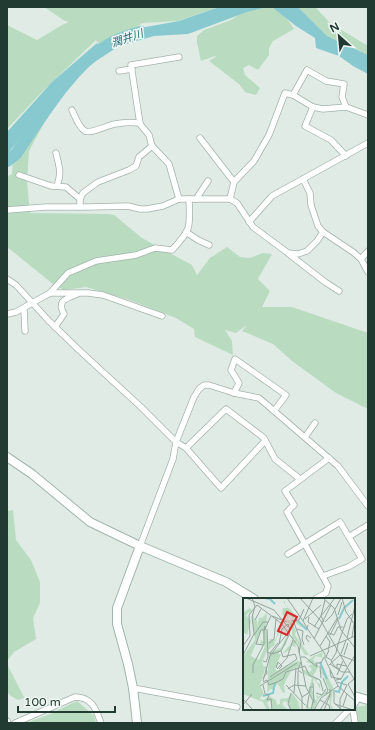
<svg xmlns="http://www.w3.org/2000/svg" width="375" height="730" viewBox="0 0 375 730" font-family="'Varela Round','Noto Sans JP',sans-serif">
  <rect width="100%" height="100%" fill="#e0ebe5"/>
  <!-- green -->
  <g fill="#b9dcc0">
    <path d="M44 7H67L69 8 78 7H219L178 21 142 23 131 34 102 49 96 40 43 91 7 129V25L37 40 62 25 69 22 65 21Z"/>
    <path d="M266 7C279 7 288 19 294 29L273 41 269 48V55L258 70 249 65 243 68 245 75 260 88 256 95 245 92 239 84 209 61 217 56H215L201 61 197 43V36L204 30 231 20 243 12Z"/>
    <path d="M298 7H315L330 23 368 46V55L327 36Z"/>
    <path d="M67 87 59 101 44 123 29 151 27 181 30 213 109 214 114 215 142 238 192 265 197 275 210 258 227 247 240 257 250 258 263 253 272 254 258 279 270 291 262 307H292L368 333V409L336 393 292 361 273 344 242 331 247 325 236 333 225 330 232 341 233 355 195 337 194 329 176 318 130 300 86 287 64 290 53 284 7 247V177L12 174 14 142 51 88Z"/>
    <path d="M13 510 16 540 31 560 40 582V603L33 618 36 639 14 652 7 661V511Z"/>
    <path d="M7 664 24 697V698L18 700 11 696 7 692Z"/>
    <path d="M77 701 94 716 96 723H26L50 714Z"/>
    <path d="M368 705V723H358L356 707Z"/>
  </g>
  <!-- water -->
  <g fill="#88c9d0">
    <path d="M219 7H267L247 12 188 34 154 36 119 46 58 86 7 155V132L52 82 97 43 100 49 84 66 140 28 179 21Z"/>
    <path d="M272 7H298L327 36 368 55V74L353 66 339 56 316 48 315 38 296 26Z"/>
  </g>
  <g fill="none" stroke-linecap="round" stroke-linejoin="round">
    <!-- river -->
    <path stroke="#88c9d0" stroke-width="12" d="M7 161 16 154C40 119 69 69 106 46 117 39 129 35 141 32"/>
    <defs>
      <g id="street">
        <path d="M119 71 132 69"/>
        <path d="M293 95 307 70 326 81 344 84 342 97 346 107"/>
        <path d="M313 107 305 126 331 140 346 156"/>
        <path d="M72 110C75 116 79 128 85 131 91 134 108 125 115 124 123 122 131 122 140 123"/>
        <path d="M200 138 234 182"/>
        <path d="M56 153C59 167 62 171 57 186"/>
        <path d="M19 175 51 186 66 187 80 199"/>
        <path d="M303 179 310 193 311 205 318 226 323 232 353 252 361 259 368 272"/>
        <path d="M179 199 169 164 152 146 149 135 140 124 131 65 179 57"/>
        <path d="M196 199 208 181"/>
        <path d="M230 199 234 182 254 161 269 135 285 93 293 95 313 107 323 109 346 107 368 115"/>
        <path d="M80 207V199L83 193 98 182 129 170 136 166 139 157 152 146"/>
        <path d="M7 210 46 207H88L128 206 140 209H147L163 206 179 199H230L237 203 253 227 288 253 298 254 307 251 317 241 323 232"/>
        <path d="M249 222 272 196 368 143"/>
        <path d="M186 232 198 240 209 245"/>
        <path d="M289 254 325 282 339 291"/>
        <path d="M361 259 368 251"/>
        <path d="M7 279 16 285 48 320 80 351 141 407 176 442 186 448 221 488 265 441"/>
        <path d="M50 293 68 273 96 261 136 255 155 248 172 250C192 229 190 227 189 199"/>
        <path d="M24 309 25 331"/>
        <path d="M7 314 16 312 50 293H88L103 295 162 316"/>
        <path d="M55 327 64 314C56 300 67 299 77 294"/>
        <path d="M234 393 239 383 231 370 235 359 286 395 274 411"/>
        <path d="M305 437 315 423"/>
        <path d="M186 448 226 409 264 438 275 459 300 479"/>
        <path d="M350 536 368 525"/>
        <path d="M140 546 173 459 176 442 194 397 199 389 204 385H209L234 393 259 398 338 466 368 506"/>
        <path d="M288 554 340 522 362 559 348 567 323 576"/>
        <path d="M315 599 326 593 328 586 287 512 294 505 285 491 329 458"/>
        <path d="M133 688 237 707"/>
        <path d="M354 705 358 698"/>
        <path d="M353 709 355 723"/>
        <path d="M7 721 8 723"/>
        <path d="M15 723 75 697C92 697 96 709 101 723"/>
        <path d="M336 723 350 709"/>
      </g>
      <g id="secondary">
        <path d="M7 457 32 474 90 522 140 546 226 582 254 599"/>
        <path d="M354 696 368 700"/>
        <path d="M137 723 133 688 128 664 117 624V608L140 546"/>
      </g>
    </defs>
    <!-- street casing -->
    <use href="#street" stroke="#a3b3ac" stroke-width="7"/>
    <!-- secondary casing -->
    <use href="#secondary" stroke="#9fb6ad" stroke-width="10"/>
    <!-- street -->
    <use href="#street" stroke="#fff" stroke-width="5.5"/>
    <!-- secondary -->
    <use href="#secondary" stroke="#fff" stroke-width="8"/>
  </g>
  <g text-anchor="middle" stroke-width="3" stroke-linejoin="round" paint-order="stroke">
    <!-- water labels -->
    <g font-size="11" font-style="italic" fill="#1c6d76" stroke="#f1f8f4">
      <text transform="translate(127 38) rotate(-19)" y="4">潤井川</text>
    </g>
  </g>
  <!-- overview -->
  <g transform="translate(243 598)">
    <rect width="112" height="112" fill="#e0ebe5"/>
    <path d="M41 2H40L42 3V6L48 12 60 30 53 25 52 18 50 20 46 16 42 20 48 24 53 33 52 37 66 57H62L54 44 52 45 53 49 47 47V52L39 56 52 41H49V30L39 15 40 10H45L41 5ZM7 10 9 13 3 17 8 23 4 37 0 34 1 14ZM12 13 10 17 12 22H14V28L16 20H19L24 15 23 32 26 45 27 41H33L35 33H37L31 46 34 45 24 53 19 64 21 69 23 68 17 87 21 96 16 101 21 102 26 98 33 102 34 107 37 106V101L45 100 49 95 55 103 57 112H49L46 110V105L41 103 39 106 45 112H30L27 102 24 105 27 112H24L20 104 0 96V58L12 42 9 16ZM19 30 21 44 18 42 17 46 22 48 16 62 8 58 14 43 16 46 15 41ZM44 37 43 46 35 56H38L32 71 34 73 54 63 58 64 55 69 49 71 41 87 42 94 40 95 35 86 30 89 32 92 27 91 24 95 26 55 39 49ZM80 54 79 60 73 58 70 62 76 68 70 78 75 80 73 84 77 86V91L71 80 69 91 72 102 75 101 73 99 74 96 75 99 84 93V95L76 100 71 111 65 112 62 107 65 106 64 108 68 111 70 102 65 94 69 80 61 76 59 71 67 74 69 71 65 68 70 66 63 64 72 57 77 58 73 57ZM77 65 90 89 88 107 91 112 87 110 86 91 80 77 75 72 79 74Z" fill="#b9dcc0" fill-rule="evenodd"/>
    <path fill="none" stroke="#88c9d0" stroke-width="2" d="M22 0 27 1 32 6M96 21 101 10 110 2M55 23 64 32M77 64 84 81M92 93 96 94 99 84 105 78M20 98 30 95 32 85"/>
    <path fill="none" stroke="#94a59d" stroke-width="1" d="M3 0 31 12 45 29M44 0 60 23M57 0 78 23 112 83M80 0 91 10 98 32 112 50M99 0 103 14 112 27M95 17 99 4M0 18V31M29 18 44 24M66 19 65 24 76 31M62 21 78 7M12 22 18 11M50 22 58 44 56 55M48 23 56 22 61 11M81 24 78 18 92 0M82 24 89 17 98 0M65 27 64 30 60 23 70 0M71 29 78 18 82 2M64 30 82 56V61L95 88 78 100 71 112M54 31 60 33 59 41 61 47M86 35 91 37 95 29H100M11 37 20 24H25M87 37 95 21M83 38 87 44 85 52M109 39 111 26M104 40 112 8M71 41 88 7M66 44 63 40 64 37 68 40M26 45 31 41 33 21M36 46 44 36M95 46 104 21 109 16M95 46 93 55 88 63 92 69 97 71M20 47 13 46 18 32H22V28L21 32M0 48 7 38 6 17 14 7 38 25 55 48 63 89 70 103 68 112M77 48 95 19M86 52 83 59 88 62M38 53 46 37M24 54 29 56 38 53 40 59 52 56 54 61 27 79M27 55 35 45M98 56 103 42M0 57 11 36 9 19 12 8 9 0M101 57 105 45M67 58 112 38M58 59H62L74 69 73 65H78L81 59M20 63 23 64 25 59 24 31M58 64 55 72 59 75M87 66 99 74H107M86 67 97 57 112 63M77 68 78 80M94 69V66L103 68M33 70 35 64 39 68 36 71M104 70 112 57M34 71 44 60 50 42M87 72 88 79 98 81M55 73V88L59 99M10 75V67L21 46V33L28 18M94 77 100 63M20 80 24 75 23 69M80 80 85 92 83 96M111 81 105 86 112 99M93 82 98 81 104 70M20 83 27 58 36 46 39 31 45 26 47 32 46 37M20 84 24 82 26 87 34 84 40 81 43 74 62 68 66 77 77 82 80 93M94 84 104 87 97 101V112M70 85 71 105M20 87 22 96 26 97 24 102 28 101 29 112M43 87 62 107M17 88 54 65M95 88 112 103M45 91 51 87 63 88M91 92V105L99 112M48 95 45 106 48 112M51 95 53 70M73 95 79 97 83 91M0 101 10 112M77 102 86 107 87 112M92 106 110 112M0 107 9 96M100 108 104 96M64 110 66 97M59 112V99L67 94V89H70M77 112 87 96M81 112 87 97V91"/>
    <path fill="#d62828" fill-opacity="0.15" stroke="#d62828" stroke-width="2" d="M44 14 54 19 44 37 35 33Z"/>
    <rect width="112" height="112" fill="none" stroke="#213b32" stroke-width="2"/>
  </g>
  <!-- border -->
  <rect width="375" height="730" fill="none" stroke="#213b32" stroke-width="16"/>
  <!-- north arrow -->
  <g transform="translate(339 36) rotate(333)" stroke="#f1f8f4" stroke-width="3" paint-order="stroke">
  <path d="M0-3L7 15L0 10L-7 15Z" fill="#213b32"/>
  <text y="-6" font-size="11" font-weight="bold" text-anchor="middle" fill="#213b32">N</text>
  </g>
  <!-- scale -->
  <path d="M18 706v6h97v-6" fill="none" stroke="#213b32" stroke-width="2"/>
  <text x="24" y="706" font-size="12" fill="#213b32" stroke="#f1f8f4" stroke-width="3" paint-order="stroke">100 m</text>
</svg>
